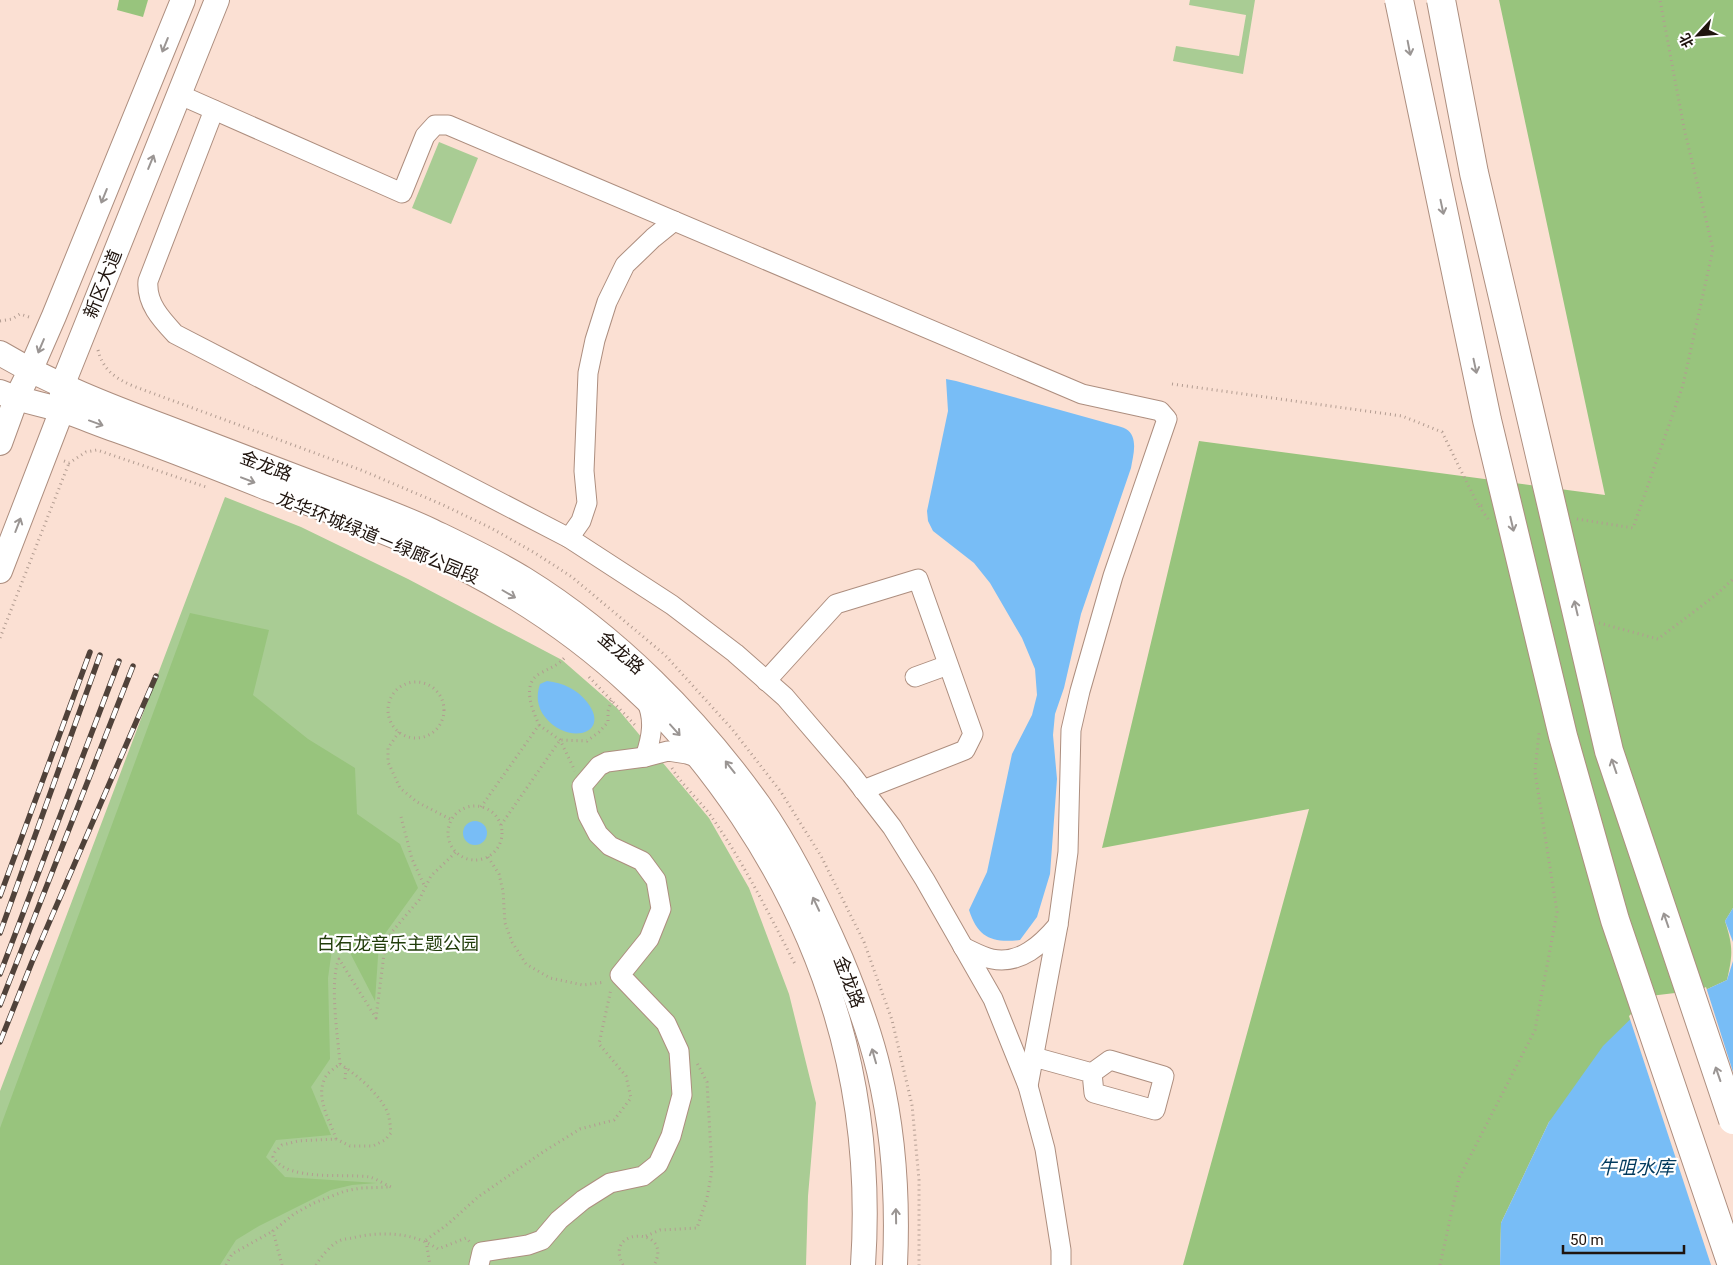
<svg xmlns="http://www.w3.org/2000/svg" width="1733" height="1265" viewBox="0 0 1733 1265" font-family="Roboto,'Noto Sans SC',sans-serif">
  <rect width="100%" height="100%" fill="#fbe0d3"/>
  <!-- green -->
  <g fill="#a9cc94">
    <path d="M1190 0H1255L1243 74 1173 61 1176 46 1239 56 1246 15 1189 5Z"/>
    <path d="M439 142 478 158 451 224 412 208Z"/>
    <path d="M225 497 301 527 408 579 562 660 617 708 709 818 749 888 789 994 816 1103 808 1196 806 1265H0V1091Z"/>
  </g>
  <!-- forest -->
  <g fill="#98c47d">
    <path d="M119 0H148L143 17 117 10Z"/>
    <path d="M1499 0H1733V908L1725 921C1733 946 1733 954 1727 980L1701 992 1549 1122 1501 1223 1500 1265H1183L1309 809 1102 848 1199 441 1605 495Z"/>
    <path d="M190 613 269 630 253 695 308 739 355 768 357 814 400 844 418 888 379 942 375 1001 346 945 332 949 328 978 330 1059 311 1087 331 1135 276 1140 266 1157 285 1177 377 1183 352 1185 331 1190 259 1226 236 1240 220 1265H0V1128Z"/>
  </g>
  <!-- water -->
  <g fill="#78bdf6">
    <path d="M946 379 956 381 1114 425C1118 426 1123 427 1126 429 1139 437 1133 456 1131 468L1081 614 1064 688 1055 714 1053 735 1057 779 1050 874 1037 917 1020 940C992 943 978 938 969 910L987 872 1012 754 1032 715 1037 695 1035 669 1022 638 990 583 974 563 933 531 928 521 927 511 948 411Z"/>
    <path d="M547 681C563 683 577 689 587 702 612 734 568 746 545 717 537 707 536 695 540 684Z"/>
    <circle cx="475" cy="833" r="12"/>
    <path d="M1733 908V942L1725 921Z"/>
    <path d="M1733 961V1255L1725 1265H1500L1501 1223 1549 1122 1603 1046 1651 999 1701 992 1727 980Z"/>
  </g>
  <!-- pier -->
  <path fill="#fbe0d3" d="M1706 987 1733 1072V1259L1728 1265H1711L1629 1016 1650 996 1700 990Z"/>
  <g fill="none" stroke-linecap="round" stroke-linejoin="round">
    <defs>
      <g id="minor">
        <path d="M178 94 402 193 425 136 435 125H448L1082 394 1160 411 1167 419 1113 576 1080 691 1071 730 1068 852 1058 925 1028 1086"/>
        <path d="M214 110 148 281C146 303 161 319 175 334L569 538 672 605 735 653 785 697 851 774 892 827 925 880 993 999 1028 1086 1045 1149 1061 1250V1265"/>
        <path d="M569 538 581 521 587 503 584 471 588 373 595 340 607 302 625 265 653 238 674 221"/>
        <path d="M915 677 948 665"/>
        <path d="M766 681 836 604 918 579 973 734 965 750 863 790"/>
        <path d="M645 757C652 737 655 719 646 700"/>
        <path d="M963 947C972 951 982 957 992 959 1020 965 1042 944 1058 925"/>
        <path d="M1034 1057 1092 1073 1094 1093 1155 1110 1164 1076 1110 1060 1092 1073"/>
        <path d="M479 1265 482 1252 528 1245 542 1240 559 1220 583 1200 610 1183 643 1176 658 1164 671 1136 682 1095 679 1051 666 1023 620 975 649 939 661 909 656 880 642 861 610 846 598 834 588 815 582 786 599 766 607 762 645 757 668 751 687 754 699 758"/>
      </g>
      <g id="major">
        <path d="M0 353C52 384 109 406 165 427 217 447 269 467 322 487 358 501 396 514 432 531 463 546 495 561 524 579 616 636 697 718 759 805 792 852 818 906 841 959 856 995 870 1033 879 1071 894 1134 898 1200 895 1265"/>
        <path d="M0 392C21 401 43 404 65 411 82 417 99 424 116 430 167 448 217 468 267 488 314 505 361 522 406 541 489 577 568 626 633 687 675 725 711 770 742 816 833 952 874 1102 863 1265"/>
        <path d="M0 443 16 399 30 371 54 316 183 0"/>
        <path d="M0 571 62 410V386L217 0"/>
      </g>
    </defs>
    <!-- minor casing -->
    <use href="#minor" stroke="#ad8e7f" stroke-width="21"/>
    <!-- major casing -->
    <use href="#major" stroke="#ad8e7f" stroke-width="26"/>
    <!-- path -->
    <g stroke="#b29c91" stroke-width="3" stroke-dasharray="1 4" stroke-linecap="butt">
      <path d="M0 321 12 319 20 314 29 317"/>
      <path d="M98 350C103 370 115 378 133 386L361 470 441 504 491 528 535 553 572 577 665 655 732 729 781 792 821 856 864 942 892 1020 912 1105 919 1180V1265"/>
      <path d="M1172 384 1402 416 1442 432 1478 505 1486 506"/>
      <path d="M64 461 69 463 86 452 97 450 206 487"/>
      <path d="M1479 506 1488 519"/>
      <path d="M1577 519 1633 528 1683 385 1713 249 1684 128 1660 0"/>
      <path d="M1599 623 1658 639 1716 595 1733 579"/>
      <path d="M0 638 69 463"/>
      <path d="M589 677 635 725"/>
      <circle cx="416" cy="710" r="28"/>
      <path d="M539 725 560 740 575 771"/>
      <path d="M399 732 388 748V762L400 788 417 802 452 820"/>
      <path d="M672 768C683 787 701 801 713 819 745 865 770 916 796 966"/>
      <circle cx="475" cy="833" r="27"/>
      <path d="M481 807 539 725C533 711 521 685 539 674 549 668 558 666 566 656"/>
      <path d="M401 817 412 859 425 887"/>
      <path d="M501 825 560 740 587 741 599 732 608 722V711L612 699"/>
      <path d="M488 857 499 874 503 891 505 923 512 942 526 964 550 978 583 985 605 982"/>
      <path d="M340 1064C338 1038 329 981 339 959L376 1018 384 954 391 933 419 900 431 876 456 852"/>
      <path d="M340 1064C357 1075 376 1091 386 1109 390 1117 390 1125 391 1133L385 1140 373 1146H350L336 1139 298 1141 282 1145 275 1152 273 1157C287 1182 344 1173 370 1177 377 1179 384 1184 391 1187"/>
      <path d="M345 1079 346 1068"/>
      <path d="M336 1139C330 1119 315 1099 325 1078 328 1072 335 1068 340 1064"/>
      <path d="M646 1236 660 1230 697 1228 707 1198 712 1170 707 1082 697 1063"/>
      <path d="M426 1240 448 1224 478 1197 543 1152 580 1129 614 1120 631 1098 626 1076 599 1044 611 989"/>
      <path d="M426 1241 430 1265"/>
      <path d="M226 1265 232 1254 273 1231"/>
      <path d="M282 1265 273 1231 294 1214 314 1203 345 1191 361 1188 390 1187"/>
      <path d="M316 1265C320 1258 330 1246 337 1242 341 1239 347 1239 352 1238 381 1231 413 1232 438 1249L466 1238 470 1242"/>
      <path d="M623 1265C602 1226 675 1227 654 1265"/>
      <path d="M1440 1265 1459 1178 1535 1030 1557 912 1535 772 1539 733"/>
    </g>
    <!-- minor -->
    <use href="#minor" stroke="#fff" stroke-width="19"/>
    <!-- major -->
    <use href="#major" stroke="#fff" stroke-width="24"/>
    <defs>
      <g id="rail">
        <path d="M0 896 90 652"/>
        <path d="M0 933 100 655"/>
        <path d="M0 974 119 661"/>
        <path d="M0 1005 133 666"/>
        <path d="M0 1042 32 962 156 676"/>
      </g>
    </defs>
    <!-- rail casing -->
    <use href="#rail" stroke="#50423a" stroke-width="5.5"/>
    <!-- rail -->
    <use href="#rail" stroke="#fff" stroke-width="4" stroke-dasharray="11" stroke-linecap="butt"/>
    <defs>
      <g id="highway-bridge">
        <path d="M1399 0 1487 420 1563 736 1615 920 1732 1265"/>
        <path d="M1441 0 1474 173 1609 751 1733 1120"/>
      </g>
    </defs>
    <!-- highway-bridge casing -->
    <use href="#highway-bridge" stroke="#ad8e7f" stroke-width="30" stroke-linecap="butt"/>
    <!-- highway-bridge -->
    <use href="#highway-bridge" stroke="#fff" stroke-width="28"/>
  </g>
  <!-- one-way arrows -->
  <defs><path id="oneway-shaft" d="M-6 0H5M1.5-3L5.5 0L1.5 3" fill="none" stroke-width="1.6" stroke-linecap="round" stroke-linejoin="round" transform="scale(1.25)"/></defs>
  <g stroke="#9a9593">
    <use href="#oneway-shaft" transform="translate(165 45) rotate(112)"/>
    <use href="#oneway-shaft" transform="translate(1409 48) rotate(79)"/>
    <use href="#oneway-shaft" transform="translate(151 162) rotate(-68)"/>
    <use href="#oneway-shaft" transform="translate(104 196) rotate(112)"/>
    <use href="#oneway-shaft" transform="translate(1442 207) rotate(78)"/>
    <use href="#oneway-shaft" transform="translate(41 346) rotate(113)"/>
    <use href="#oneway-shaft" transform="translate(1475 366) rotate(78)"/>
    <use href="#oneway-shaft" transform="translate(96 423) rotate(20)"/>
    <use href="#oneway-shaft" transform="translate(248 480) rotate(21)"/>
    <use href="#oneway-shaft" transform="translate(1512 524) rotate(77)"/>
    <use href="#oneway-shaft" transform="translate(18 525) rotate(-69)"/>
    <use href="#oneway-shaft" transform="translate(509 594) rotate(30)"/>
    <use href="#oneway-shaft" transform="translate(1576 608) rotate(-103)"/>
    <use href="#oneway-shaft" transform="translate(675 730) rotate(48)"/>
    <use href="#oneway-shaft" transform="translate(1614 766) rotate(-109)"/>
    <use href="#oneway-shaft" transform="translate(730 767) rotate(-128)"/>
    <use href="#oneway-shaft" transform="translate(816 904) rotate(-115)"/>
    <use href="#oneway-shaft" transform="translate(1666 920) rotate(-109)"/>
    <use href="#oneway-shaft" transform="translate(874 1056) rotate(-106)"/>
    <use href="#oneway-shaft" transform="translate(1718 1074) rotate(-109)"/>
    <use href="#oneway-shaft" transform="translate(896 1216) rotate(-91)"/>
  </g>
  <g text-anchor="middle" stroke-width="4.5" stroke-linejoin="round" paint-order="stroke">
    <!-- street labels -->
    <g font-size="18" fill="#1f140e" stroke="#fff">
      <text transform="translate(103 284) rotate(-68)" y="6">新区大道</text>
      <text transform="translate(266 466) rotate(21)" y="6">金龙路</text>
      <text transform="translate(378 538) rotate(22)" y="6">龙华环城绿道－绿廊公园段</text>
      <text transform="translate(621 653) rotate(41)" y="6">金龙路</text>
      <text transform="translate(849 982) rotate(69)" y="6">金龙路</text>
    </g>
    <!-- park labels -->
    <g font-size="18" fill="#213d0a" stroke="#fff">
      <text x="398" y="950">白石龙音乐主题公园</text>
    </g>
    <!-- water labels -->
    <g font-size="19" font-style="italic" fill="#013a5e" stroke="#fff">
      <text x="1636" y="1174">牛咀水库</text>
    </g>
  </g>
  <!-- north arrow -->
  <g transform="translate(1698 35) rotate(244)" stroke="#ffffff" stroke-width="4" paint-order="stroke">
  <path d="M0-4L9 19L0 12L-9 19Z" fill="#1f140e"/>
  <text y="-8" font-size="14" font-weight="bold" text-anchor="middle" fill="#1f140e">北</text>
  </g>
  <!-- scale -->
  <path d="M1563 1245v8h121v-8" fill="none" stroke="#1f140e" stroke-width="2.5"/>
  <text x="1570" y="1245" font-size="15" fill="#1f140e" stroke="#ffffff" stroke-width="4" paint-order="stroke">50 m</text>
</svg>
